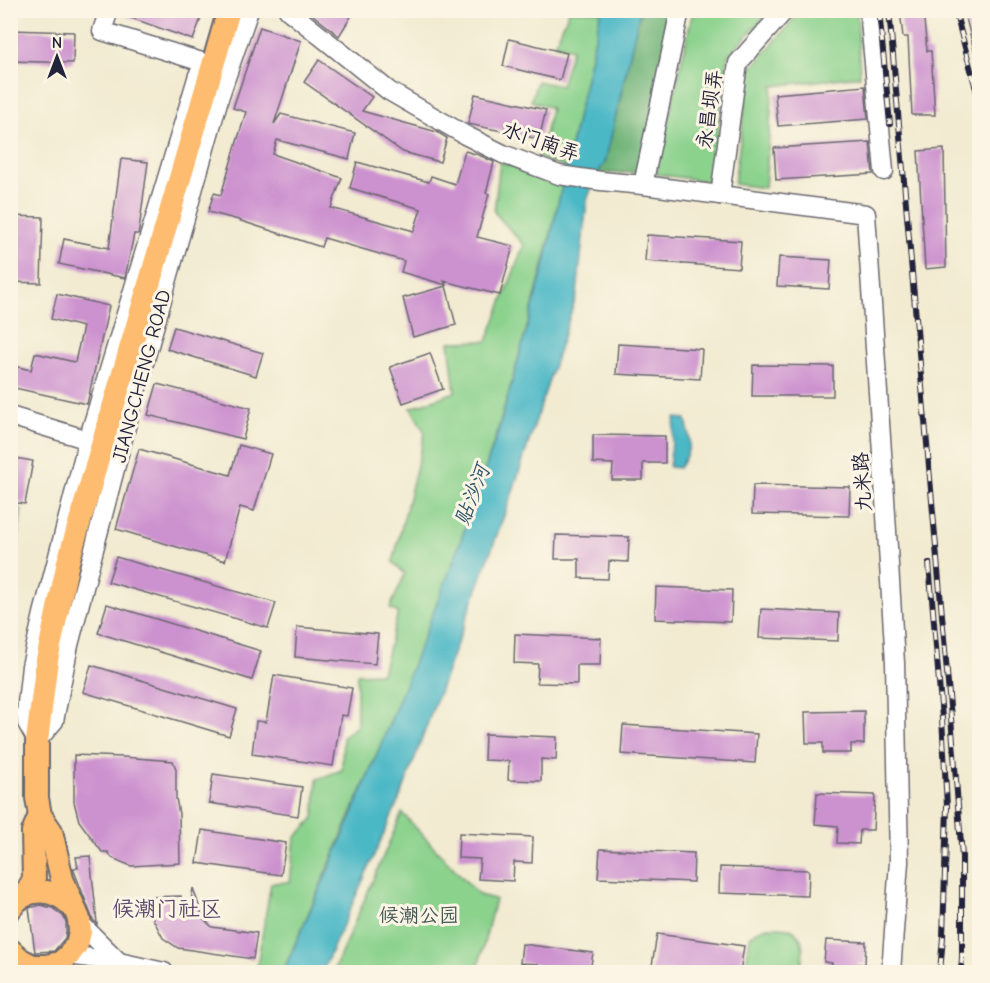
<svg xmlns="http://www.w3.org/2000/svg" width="990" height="983" viewBox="0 0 990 983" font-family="'Comic Neue','LXGW WenKai TC',sans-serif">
  <rect width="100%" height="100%" fill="#fcf5e5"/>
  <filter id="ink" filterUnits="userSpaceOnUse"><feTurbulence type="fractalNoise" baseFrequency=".0167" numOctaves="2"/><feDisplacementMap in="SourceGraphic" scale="12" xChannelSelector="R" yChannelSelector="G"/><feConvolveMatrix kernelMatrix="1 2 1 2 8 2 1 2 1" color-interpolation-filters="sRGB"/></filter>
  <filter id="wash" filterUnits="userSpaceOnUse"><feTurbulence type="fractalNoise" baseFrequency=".008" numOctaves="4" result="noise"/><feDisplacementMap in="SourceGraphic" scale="24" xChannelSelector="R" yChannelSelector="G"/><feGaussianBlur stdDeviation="1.35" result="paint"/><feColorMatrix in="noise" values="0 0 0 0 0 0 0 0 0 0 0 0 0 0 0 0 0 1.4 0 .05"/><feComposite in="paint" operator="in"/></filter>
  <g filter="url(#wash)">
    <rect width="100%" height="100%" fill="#f2ebd1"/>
    <!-- green -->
    <g fill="#8bd28d" stroke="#567a64" stroke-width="1.5">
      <path d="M569 11H601L566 168 537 157 545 135 551 108 531 101 537 81 561 86 572 49 555 44Z"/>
      <path d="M693 11H771L728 55 711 182 656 174Z"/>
      <path d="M801 11H857L860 76 773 86 765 188 734 184 750 70Z"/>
      <path d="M500 162 563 182C534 309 500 435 455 557 403 698 342 835 283 972H275L257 966 271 883 290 882 295 838 314 818 317 779 342 770 343 736 357 726V674L382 673 398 613 390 608 405 574 393 562 425 433 411 408 455 392 449 342 487 341 524 245 494 212Z"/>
      <path d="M11 507 22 509 15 557 11 555Z"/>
      <path d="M402 813 479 895 495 899 477 972H333Z"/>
      <path d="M767 927C774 927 782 927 788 928 808 935 803 957 800 972H745L750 937 757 931Z"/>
    </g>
    <!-- forest -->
    <path fill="#70b478" stroke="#496b5a" stroke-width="1.5" d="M640 11H670L643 172 597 174 605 163Z"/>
    <!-- water -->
    <g fill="#4bb8c6" stroke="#366d80" stroke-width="1.5">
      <path d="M601 11H640L605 163 597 174 587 200 577 294 512 494 402 793 322 972H283L348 825 389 725 455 557 497 435 543 271Z"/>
      <path d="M675 418 686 419C691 441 692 449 679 468L669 467Z"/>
    </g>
    <g id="blocks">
      <!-- building -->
      <g fill="#cc91cf">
        <path d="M120 10H204L193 40 120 14Z"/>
        <path d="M307 10H355L339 36Z"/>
        <path d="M900 10H923L927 51H931L935 115H912L908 37H903Z"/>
        <path d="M964 10H980V58H976Z"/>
        <path d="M260 27 301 41 274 124 281 114 355 133 349 159 277 140 273 154 342 178 331 208 414 231 421 209 350 188 357 162 429 182 431 176 455 184 465 151 479 155 494 162 486 193 489 194 477 237 513 246 500 295 444 281 446 285 401 272 404 261 324 238 321 247 235 219 208 212 214 193 221 195 246 112 233 108Z"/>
        <path d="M10 30 74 32 73 63 10 61Z"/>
        <path d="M509 39 567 53 560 80 503 66Z"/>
        <path d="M319 60 372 97 362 111 437 132 447 138 440 162 403 152 304 82Z"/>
        <path d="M865 86 868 119 778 126 775 94Z"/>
        <path d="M475 94 546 110 539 139 468 124Z"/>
        <path d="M870 142 873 174 776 180 774 148Z"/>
        <path d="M944 149 946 267 925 269 918 151Z"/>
        <path d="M121 159 148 162 139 230 138 234H134L125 278 59 264 64 239 109 248Z"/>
        <path d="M10 216 43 217 41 283 10 282Z"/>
        <path d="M647 235 741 241 739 268 645 261Z"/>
        <path d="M779 257 831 260 829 289 777 286Z"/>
        <path d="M446 286 456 325 413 337 403 298Z"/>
        <path d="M57 294 109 306 87 404 10 387V365L31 370 35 353 75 362 83 327 51 319Z"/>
        <path d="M174 327 263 353 256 376 167 349Z"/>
        <path d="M618 344 702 349 700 379 616 374Z"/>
        <path d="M430 353 443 389 403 403 390 367Z"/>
        <path d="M753 365 833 366V396H752Z"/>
        <path d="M157 384 251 408 243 439 148 415Z"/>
        <path d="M593 435 665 436V463H643V480H612L613 464 593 463Z"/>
        <path d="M239 445 271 454 254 511 240 507 225 561 116 529 139 449 230 475Z"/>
        <path d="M10 457 33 461 25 504 10 502Z"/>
        <path d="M753 485 850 487 849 516 752 514Z"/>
        <path d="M556 535 629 537 628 562 609 561 608 579 579 578V559H555Z"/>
        <path d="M116 557 276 603 268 628 108 582Z"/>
        <path d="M656 587 732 590 731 622 655 619Z"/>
        <path d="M107 604 261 651 252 680 98 633Z"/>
        <path d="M761 609 839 613 838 641 759 638Z"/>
        <path d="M297 627 378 634 375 664 295 657Z"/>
        <path d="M515 634 601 638 600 665H577V684L537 683 538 664 514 663Z"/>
        <path d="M91 665 237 709 229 736 83 692Z"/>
        <path d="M274 675 352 688 347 716 341 715 333 766 252 754 256 721 266 722Z"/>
        <path d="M864 711V744H851V753H823V743H806L805 712Z"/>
        <path d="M623 725 757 734 755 763 621 754Z"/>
        <path d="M485 734 557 737 556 760 541 759V781L508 780 509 761 484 760Z"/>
        <path d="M74 755 123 757 173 761 176 769V798L179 814 180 863 131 866 112 858 108 852H102L79 821 74 802Z"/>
        <path d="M213 774 302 787 298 816 209 803Z"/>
        <path d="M817 793 875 795 873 830H860L859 844 837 843 838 826 815 824Z"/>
        <path d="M202 830 286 843 281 875 197 863Z"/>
        <path d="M459 833 533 837 532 863 514 862 513 881 478 879 480 859 458 858Z"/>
        <path d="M600 849 694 853 693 882 598 878Z"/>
        <path d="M90 856 95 902 97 924 93 920 73 868H78L76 857Z"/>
        <path d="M720 867 809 870 808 896 719 893Z"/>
        <path d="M193 888 203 918 212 927 257 933 253 959 178 948 163 938 153 919 148 897 181 896V913L189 914Z"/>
        <path d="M41 905 52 908 63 916 66 922V931L65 938 54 951 36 952H35L29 908Z"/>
        <path d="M657 934 744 946 740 972H651Z"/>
        <path d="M826 940 866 942 865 964H858V971L832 970V963L824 962Z"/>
        <path d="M522 944 593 953 590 972H537L538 964 520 963Z"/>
      </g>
    </g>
  </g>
  <g filter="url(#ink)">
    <use href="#blocks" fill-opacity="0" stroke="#6b6870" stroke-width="1.5"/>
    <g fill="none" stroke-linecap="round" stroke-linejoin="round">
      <defs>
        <g id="minor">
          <path d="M109 10 102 31 202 62"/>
          <path d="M288 10 389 91 465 135 503 154 559 175 601 181 643 185 680 10"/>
          <path d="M869 10 884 171"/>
          <path d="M198 75 88 440 43 614 31 666 26 713 27 723 37 741 54 721 69 645 127 423 220 95 249 10"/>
          <path d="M643 185 866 214 884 482 895 663 899 862 891 972"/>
          <path d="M720 195 738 63 785 10"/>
          <path d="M10 416 98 443"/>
          <path d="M69 955 119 962 79 922"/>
          <path d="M119 962 164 972"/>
        </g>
        <g id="major">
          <path d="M24 896 34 880 33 832 40 815"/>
          <path d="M10 909C26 884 55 888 73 907"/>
          <path d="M10 950 21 960 33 966H46L60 963 69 955 77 944 80 932 79 919 62 879 51 831 40 815 37 798V741L47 660 68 562 229 10"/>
        </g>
      </defs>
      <!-- minor casing -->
      <use href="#minor" stroke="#6b6870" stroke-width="21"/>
      <!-- major casing -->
      <use href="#major" stroke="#6b6870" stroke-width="26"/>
      <!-- minor -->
      <use href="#minor" stroke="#fff" stroke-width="18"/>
      <!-- major -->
      <use href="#major" stroke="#fdbc6f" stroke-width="22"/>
      <defs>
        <g id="rail">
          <path d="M879 10 890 124"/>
          <path d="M889 10 953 741 962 857V957L961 972"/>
          <path d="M955 10 980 104"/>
          <path d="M929 563 942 718 947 806 943 937 940 972"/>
        </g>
      </defs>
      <!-- rail casing -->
      <use href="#rail" stroke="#22223b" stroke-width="6"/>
      <!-- rail -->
      <use href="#rail" stroke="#fcf5e5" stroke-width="4" stroke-dasharray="11" stroke-linecap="butt"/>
    </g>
  </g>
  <g text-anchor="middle" stroke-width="6" stroke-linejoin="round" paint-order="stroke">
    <!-- street labels -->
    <g font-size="20" fill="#22223b" stroke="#fcf5e5">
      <text transform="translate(709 109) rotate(-82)" y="7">永昌坝弄</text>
      <text transform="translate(541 141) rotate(19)" y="7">水门南弄</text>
      <text transform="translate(141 376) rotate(-75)" y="7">JIANGCHENG ROAD</text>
      <text transform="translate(862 482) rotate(-94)" y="7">九米路</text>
    </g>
    <!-- park labels -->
    <g font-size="20" fill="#425754" stroke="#fcf5e5">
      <text x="419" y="922">候潮公园</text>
    </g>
    <!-- water labels -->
    <g font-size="21" font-style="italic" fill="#30566c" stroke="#fcf5e5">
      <text transform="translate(472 495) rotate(-69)" y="7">贴沙河</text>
    </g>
    <!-- quarter labels -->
    <g font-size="22" fill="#5e496f" stroke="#fcf5e5">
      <text x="167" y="916">候潮门社区</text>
    </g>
  </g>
  <!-- margin -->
  <rect width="990" height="983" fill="none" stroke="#fcf5e5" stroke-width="36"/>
  <!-- north arrow -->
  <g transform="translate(57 57)" stroke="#fcf5e5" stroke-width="4.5" paint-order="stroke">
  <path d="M0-4.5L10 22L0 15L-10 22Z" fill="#22223b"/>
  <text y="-9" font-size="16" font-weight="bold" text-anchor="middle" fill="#22223b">N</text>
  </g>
</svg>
